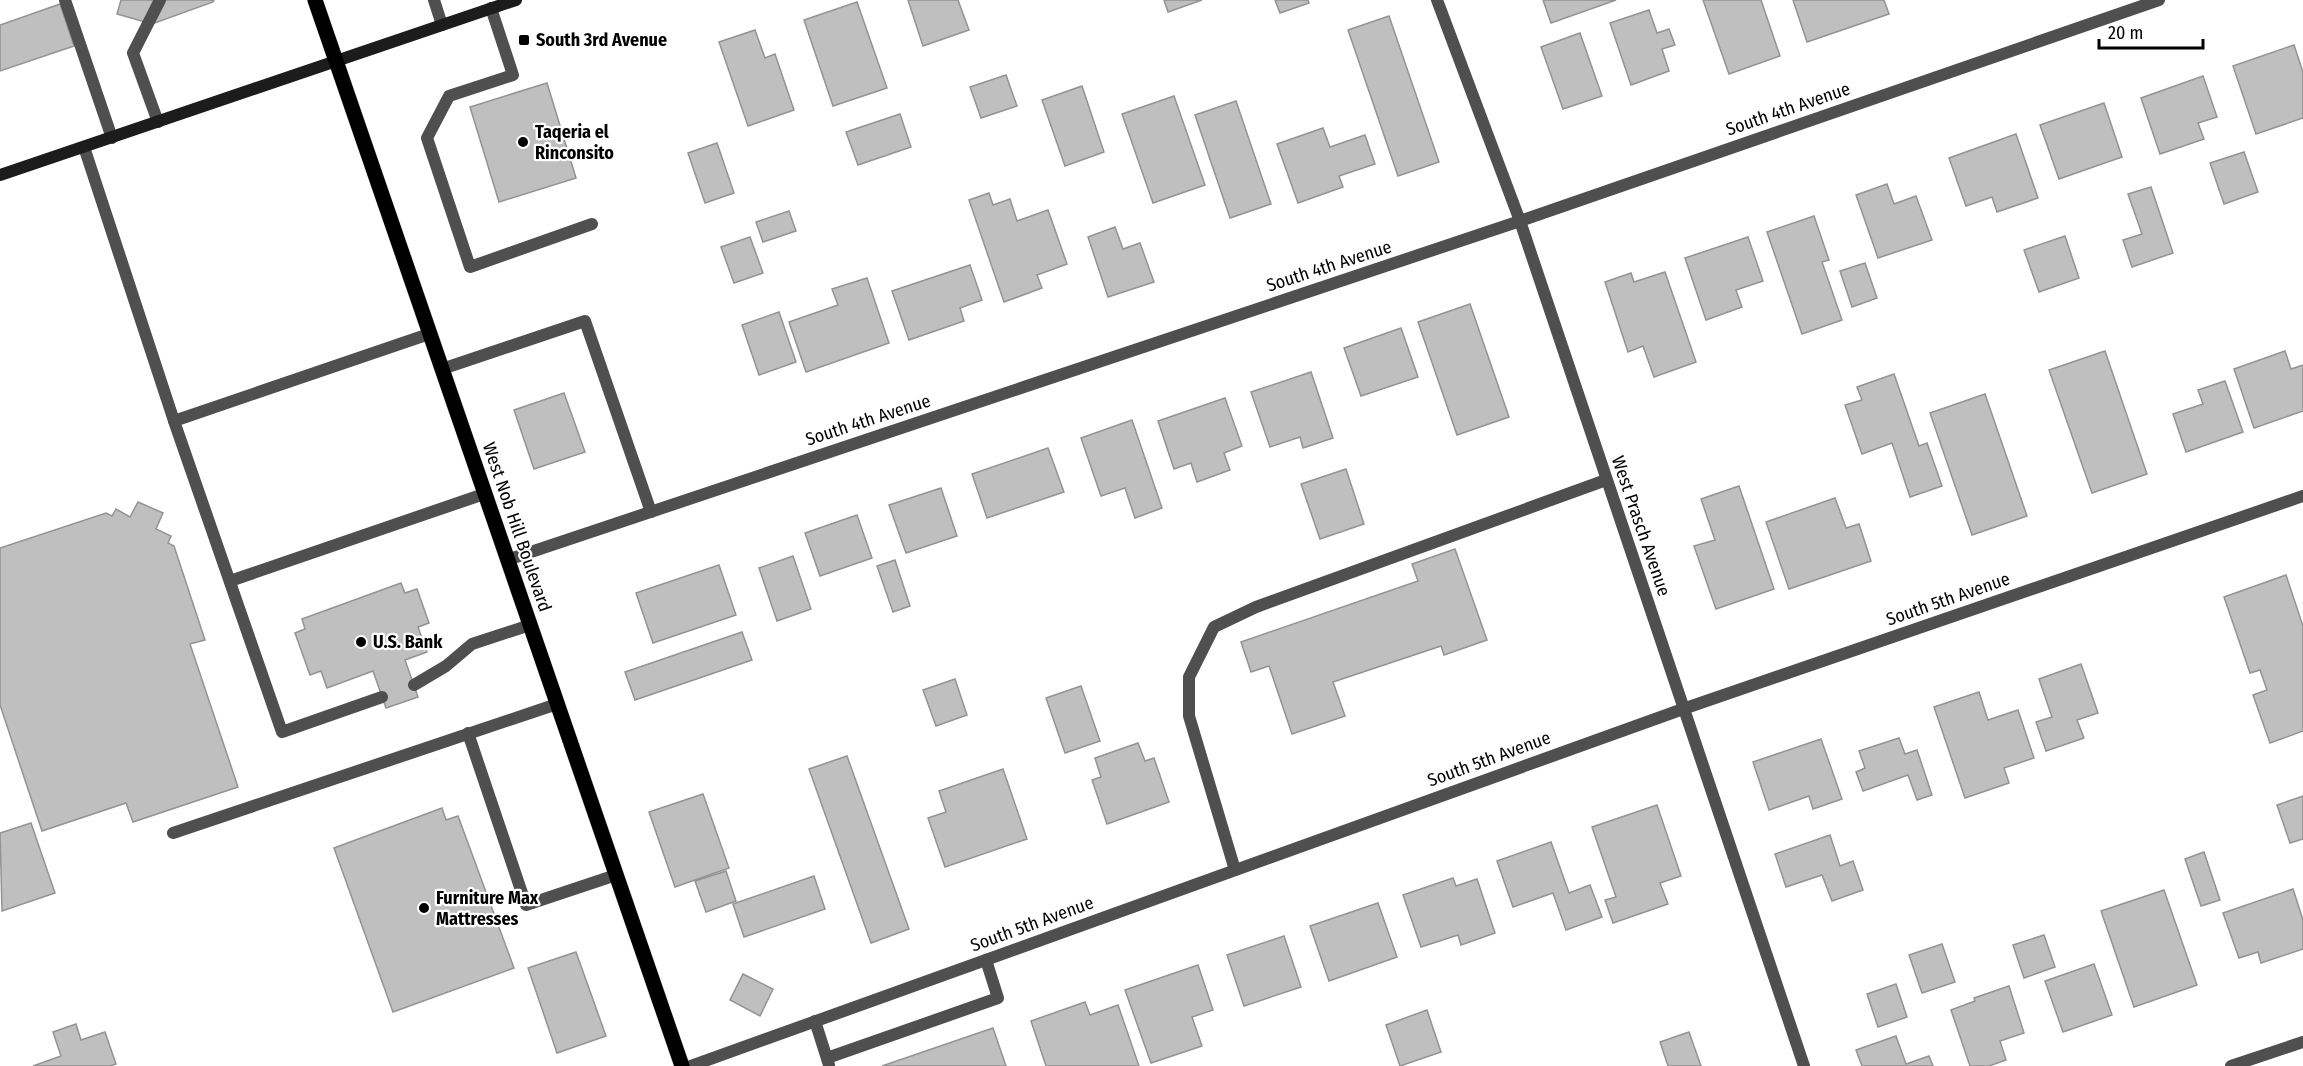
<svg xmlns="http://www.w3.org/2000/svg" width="2303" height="1066" viewBox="0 0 2303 1066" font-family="'Fira Sans Condensed',sans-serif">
  <rect width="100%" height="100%" fill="#fff"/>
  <!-- building -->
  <g fill="#bfbfbf" stroke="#939393" stroke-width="1.5">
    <path d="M121 0H214L213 2 152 24 117 14Z"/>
    <path d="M908 0H958L969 30 923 46Z"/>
    <path d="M1164 0H1202L1168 12Z"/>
    <path d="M1275 0H1308L1309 3 1280 13Z"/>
    <path d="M1543 0H1616L1551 23Z"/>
    <path d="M1703 0H1761L1780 56 1729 74Z"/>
    <path d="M1793 0H1884L1889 14 1807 42Z"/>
    <path d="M857 2 887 88 833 106 804 20Z"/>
    <path d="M60 4 74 46 0 71V25Z"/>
    <path d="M1649 10 1657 33 1669 29 1675 45 1662 49 1669 71 1631 85 1610 23Z"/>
    <path d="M1389 16 1439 162 1398 176 1348 30Z"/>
    <path d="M755 30 765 58 775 54 794 110 748 126 719 42Z"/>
    <path d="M1580 33 1602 96 1563 109 1541 47Z"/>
    <path d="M2294 45 2303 72V118L2256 134 2233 66Z"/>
    <path d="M1006 75 1017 106 981 118 970 87Z"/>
    <path d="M2203 76 2217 117 2198 123 2204 139 2160 154 2141 98Z"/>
    <path d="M547 83 576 178 499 202 470 107Z"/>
    <path d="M1082 86 1104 152 1065 166 1042 100Z"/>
    <path d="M1174 96 1205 185 1153 203 1122 114Z"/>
    <path d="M1236 101 1271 204 1230 218 1195 115Z"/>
    <path d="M2104 103 2122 157 2059 179 2040 125Z"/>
    <path d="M900 114 911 147 858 165 846 132Z"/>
    <path d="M1323 128 1330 147 1365 135 1375 164 1339 176 1343 187 1298 203 1277 144Z"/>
    <path d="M2016 134 2038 198 1997 212 1992 197 1966 206 1949 158Z"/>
    <path d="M717 143 734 193 705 203 688 153Z"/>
    <path d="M2244 152 2258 192 2224 204 2210 163Z"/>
    <path d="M1887 184 1894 204 1916 196 1932 240 1878 258 1856 195Z"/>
    <path d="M2151 187 2173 253 2132 267 2123 240 2142 234 2128 194Z"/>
    <path d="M989 193 993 205 1010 199 1017 221 1048 210 1067 264 1037 275 1042 288 1004 302 969 200Z"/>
    <path d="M789 211 796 231 763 242 756 222Z"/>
    <path d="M1814 216 1829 260 1822 262 1842 320 1802 334 1767 232Z"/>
    <path d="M1115 227 1123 249 1140 243 1154 282 1108 297 1088 237Z"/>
    <path d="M2065 236 2079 278 2039 292 2024 250Z"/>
    <path d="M750 237 763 273 734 283 721 247Z"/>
    <path d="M1748 237 1763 281 1736 290 1742 307 1706 320 1685 258Z"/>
    <path d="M1865 263 1877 298 1852 307 1840 271Z"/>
    <path d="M970 265 982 300 960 308 964 321 909 340 892 291Z"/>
    <path d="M1665 272 1696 362 1654 377 1643 346 1628 352 1605 282 1631 273 1634 282Z"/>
    <path d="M867 278 889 343 806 372 789 322 838 305 832 289Z"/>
    <path d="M1470 304 1509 417 1457 435 1418 322Z"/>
    <path d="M779 312 796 362 759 375 742 325Z"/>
    <path d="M1401 328 1418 377 1361 396 1344 348Z"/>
    <path d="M2105 351 2147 474 2092 493 2049 370Z"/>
    <path d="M2285 351 2291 369 2303 365V411L2254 428 2234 369Z"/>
    <path d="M1311 372 1333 438 1303 448 1300 437 1270 447 1251 392Z"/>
    <path d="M1894 374 1919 446 1927 443 1942 486 1910 497 1892 443 1862 454 1845 405 1862 400 1857 387Z"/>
    <path d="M2225 381 2243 432 2186 452 2173 414 2203 404 2198 390Z"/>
    <path d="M564 393 585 452 534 469 514 410Z"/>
    <path d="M1985 394 2027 516 1972 535 1930 413Z"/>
    <path d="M1225 398 1242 446 1224 453 1230 470 1197 482 1191 463 1174 469 1158 421Z"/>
    <path d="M1132 420 1162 508 1135 518 1125 488 1101 496 1081 438Z"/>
    <path d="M1048 448 1064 492 987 518 972 474Z"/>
    <path d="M1346 469 1364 524 1320 539 1301 484Z"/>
    <path d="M1739 486 1774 589 1716 609 1694 546 1715 540 1701 499Z"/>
    <path d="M941 488 957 536 906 553 889 505Z"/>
    <path d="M1835 498 1846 528 1859 524 1871 561 1789 589 1766 522Z"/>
    <path d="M138 502 163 513 156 529 171 536 168 543 174 546 205 640 190 644 238 787 133 822 126 803 42 831 0 705V548L106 513 112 516 116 509 130 517Z"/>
    <path d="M857 515 872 558 820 576 805 533Z"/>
    <path d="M1455 549 1487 640 1444 655 1441 646 1333 682 1345 716 1292 734 1269 666 1251 672 1241 642 1418 581 1412 564Z"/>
    <path d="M793 556 811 609 777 621 759 568Z"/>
    <path d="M895 560 910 606 893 612 877 566Z"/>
    <path d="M719 565 736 615 653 643 636 593Z"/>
    <path d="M2286 575 2303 626V731L2270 743 2253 695 2267 690 2260 670 2250 673 2224 597Z"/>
    <path d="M401 583 405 593 417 589 429 623 418 627 427 652 405 660 418 697 386 708 373 671 327 688 321 671 310 675 295 633 305 629 302 619Z"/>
    <path d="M742 632 752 660 635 700 625 672Z"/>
    <path d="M2081 664 2098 713 2077 720 2084 738 2046 751 2036 722 2052 717 2039 679Z"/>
    <path d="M955 679 967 715 936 726 923 690Z"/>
    <path d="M1081 686 1100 741 1065 753 1046 698Z"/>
    <path d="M1979 692 1988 720 2018 710 2034 758 2004 768 2009 783 1965 798 1934 707Z"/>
    <path d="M1899 738 1905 754 1917 750 1932 795 1917 800 1908 775 1863 791 1856 772 1865 768 1859 751Z"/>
    <path d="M1821 739 1842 799 1813 809 1809 796 1769 810 1753 762Z"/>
    <path d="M1138 743 1145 761 1154 758 1169 802 1107 824 1092 780 1101 777 1095 758Z"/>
    <path d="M847 756 909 929 871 943 809 769Z"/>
    <path d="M1003 769 1027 839 945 867 928 818 946 812 939 791Z"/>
    <path d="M703 794 729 868 675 887 649 812Z"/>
    <path d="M2303 796V839L2290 843 2277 805Z"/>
    <path d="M1657 805 1681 876 1660 883 1668 904 1613 923 1605 900 1616 897 1592 827Z"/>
    <path d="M442 808 446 820 458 816 514 968 393 1012 334 848Z"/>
    <path d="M31 823 55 893 2 911 0 833Z"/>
    <path d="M1830 835 1840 866 1853 861 1863 890 1832 901 1822 875 1786 887 1775 854Z"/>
    <path d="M1551 842 1569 893 1590 885 1602 917 1566 930 1553 893 1513 907 1497 861Z"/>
    <path d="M2204 852 2220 900 2201 906 2185 859Z"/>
    <path d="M726 871 736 901 706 912 695 881Z"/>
    <path d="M814 876 825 909 744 937 733 904Z"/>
    <path d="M1453 878 1456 886 1477 879 1495 933 1461 945 1458 935 1421 947 1403 895Z"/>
    <path d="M2293 889 2303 920V949L2261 963 2258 952 2239 958 2223 913Z"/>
    <path d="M2164 890 2197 985 2134 1007 2101 911Z"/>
    <path d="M1378 903 1397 957 1329 981 1310 926Z"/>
    <path d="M2044 935 2055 967 2024 978 2013 945Z"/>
    <path d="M1284 936 1301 987 1244 1006 1227 955Z"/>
    <path d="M1942 944 1955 982 1922 993 1909 955Z"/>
    <path d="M576 952 606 1036 557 1053 528 968Z"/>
    <path d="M2094 964 2112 1015 2063 1032 2045 981Z"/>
    <path d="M1198 965 1213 1010 1192 1017 1202 1046 1151 1063 1125 990Z"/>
    <path d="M743 974 773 989 760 1016 730 1000Z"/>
    <path d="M1896 984 1907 1017 1878 1027 1867 994Z"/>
    <path d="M2009 986 2024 1033 2000 1041 2006 1060 1989 1066H1970L1951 1010 1975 1001 1974 998Z"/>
    <path d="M1085 1002 1090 1015 1118 1005 1139 1066H1046L1031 1021Z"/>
    <path d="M1427 1010 1441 1052 1400 1066 1386 1025Z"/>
    <path d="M76 1024 81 1040 105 1032 116 1064 110 1066H33L61 1056 53 1032Z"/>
    <path d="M993 1028 1006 1066H882Z"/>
    <path d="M1689 1032 1701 1066H1668L1660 1042Z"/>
    <path d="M1896 1036 1906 1064 1929 1056 1933 1066H1862L1856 1050Z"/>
  </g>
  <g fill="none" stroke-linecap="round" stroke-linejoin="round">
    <defs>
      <path id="primary" d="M315 0 682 1066"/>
    </defs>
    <!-- primary casing -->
    <use href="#primary" stroke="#dbdbdb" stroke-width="16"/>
    <!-- lane -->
    <g stroke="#4f4f4f" stroke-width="12">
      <path d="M65 0 112 138"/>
      <path d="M434 0 442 25"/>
      <path d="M491 8 513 75 449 96 427 138 470 267 592 224"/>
      <path d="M158 122 133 53 160 0"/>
      <path d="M84 147 174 421"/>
      <path d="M442 369 585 321 651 512"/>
      <path d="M230 581 484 494"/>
      <path d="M414 685 446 666 472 644 530 625"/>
      <path d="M382 697 282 732 174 421 429 334"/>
      <path d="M468 733 526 905 616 875"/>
      <path d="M173 833 557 704"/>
      <path d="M1235 870 1189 716V677L1214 627 1256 607 1606 480"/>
      <path d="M815 1021 829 1065"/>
      <path d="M827 1058 998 998 986 960"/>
    </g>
    <!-- street -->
    <g stroke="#4f4f4f" stroke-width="12">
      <path d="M1437 0 1520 221 1804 1066"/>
      <path d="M507 560 1520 221 2159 0"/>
      <path d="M691 1066 1683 709 2303 496"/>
      <path d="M2231 1066 2303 1042"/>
    </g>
    <!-- secondary -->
    <path stroke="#1c1c1c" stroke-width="12" d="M0 175 516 0"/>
    <!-- primary -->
    <use href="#primary" stroke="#000" stroke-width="15"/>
  </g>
  <!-- markers -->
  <g fill="#000" stroke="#fff" stroke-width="2">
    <rect x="518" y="34" width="12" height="12" rx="3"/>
    <circle cx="523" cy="142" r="6"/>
    <circle cx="361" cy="642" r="6"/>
    <circle cx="424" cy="908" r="6"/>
  </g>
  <g text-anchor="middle" stroke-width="4.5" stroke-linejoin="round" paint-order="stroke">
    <!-- poi labels -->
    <g font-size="18" font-weight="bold" fill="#000" stroke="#fff" text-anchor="start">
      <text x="536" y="46">South 3rd Avenue</text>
      <text x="535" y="138">Taqeria el<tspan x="535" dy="21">Rinconsito</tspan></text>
      <text x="373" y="648">U.S. Bank</text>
      <text x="436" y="904">Furniture Max<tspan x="436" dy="21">Mattresses</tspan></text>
    </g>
    <!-- street labels -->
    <g font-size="18" fill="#000" stroke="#fff">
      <text transform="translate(1788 109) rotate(-19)" y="6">South 4th Avenue</text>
      <text transform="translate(1329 266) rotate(-18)" y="6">South 4th Avenue</text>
      <text transform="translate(868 420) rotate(-18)" y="6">South 4th Avenue</text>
      <text transform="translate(1641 526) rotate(71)" y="6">West Prasch Avenue</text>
      <text transform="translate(517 527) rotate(71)" y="6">West Nob Hill Boulevard</text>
      <text transform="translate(1948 599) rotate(-19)" y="6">South 5th Avenue</text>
      <text transform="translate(1489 759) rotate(-20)" y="6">South 5th Avenue</text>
      <text transform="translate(1032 924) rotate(-20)" y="6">South 5th Avenue</text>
    </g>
  </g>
  <!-- scale -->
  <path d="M2099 39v9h104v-9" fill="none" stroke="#000000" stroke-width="3"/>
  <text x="2108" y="39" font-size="18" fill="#000000" stroke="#ffffff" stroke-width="4.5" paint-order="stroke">20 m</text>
</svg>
